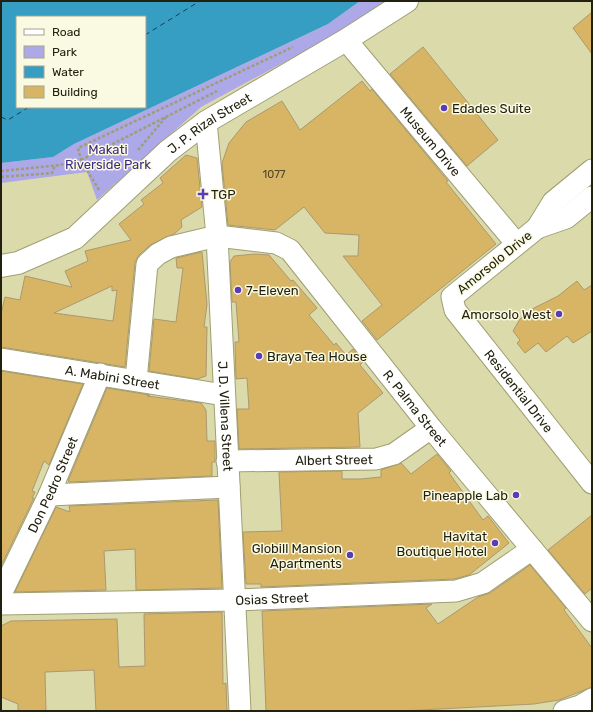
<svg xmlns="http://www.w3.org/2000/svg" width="593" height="712" viewBox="0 0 593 712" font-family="Rubik,sans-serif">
  <rect width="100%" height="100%" fill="#dbdaab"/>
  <!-- green -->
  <path fill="#ada8e8" d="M360 1H389L342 31 201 107 97 200 87 172 1 183V163L53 157 74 144 328 24Z"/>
  <!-- water -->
  <path fill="#369dc3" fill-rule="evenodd" d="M1 1H360L328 24 74 144 53 157 1 163ZM17 17H145V107H17Z"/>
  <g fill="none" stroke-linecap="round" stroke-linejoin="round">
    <!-- ferry -->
    <g stroke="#144051" stroke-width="1" stroke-dasharray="5 4" stroke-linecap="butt">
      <path d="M145 35 200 1"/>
      <path d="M1 117 8 120 29 107"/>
    </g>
  </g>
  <!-- building -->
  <g fill="#d7b564" stroke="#ab986e" fill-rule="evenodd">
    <path d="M592 12V54L573 28Z"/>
    <path d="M423 47 498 140 467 166 390 74Z"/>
    <path d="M362 81 370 91 372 89 448 181 446 182 496 244 377 340 362 321 382 305 343 256H358L359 235 325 233 304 207 275 230 228 225 222 163 229 143 246 122 282 101 300 130Z"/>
    <path d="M186 155 197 158 202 207 181 220 182 227 174 234 150 245 139 255 135 262 125 367 1 347V314L5 297 20 300 25 276 72 287 65 271 88 261 85 251 131 240 119 224 144 204 141 200 163 183 160 178ZM112 286V291L117 290 113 321 54 313Z"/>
    <path d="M202 252 207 304 204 327H207L206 376 197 379 149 371 154 319 176 322 183 268H177L176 258Z"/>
    <path d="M255 254 269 255 291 281 293 280 317 308 309 315 334 345 336 343 346 355 353 349 363 362 360 365 383 393 358 413 360 447 239 449 237 409H249L247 378 236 379 235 342H239L236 302H232L230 262 234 256Z"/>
    <path d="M577 281 584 290 592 285V331L573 343 567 336 546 352 538 343 525 353 517 343 520 340 513 331 520 319 534 308 558 296Z"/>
    <path d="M1 371 83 384 49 465 44 461 32 491 35 492 32 498H34L1 566Z"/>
    <path d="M107 388 150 395 147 396 201 403 206 410 207 441H215V462H212V476L69 482 68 481Z"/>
    <path d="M437 454 451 471 449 473 483 520 488 516 509 543 469 575 454 579 261 587V584H246L243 532 282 531 279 472 342 471V479H361L381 477V470L401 463 411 474Z"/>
    <path d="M218 500 222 588 136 590 135 549 104 551 106 590 15 592 56 507 70 512 69 506Z"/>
    <path d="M592 515V588L585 594 548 550Z"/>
    <path d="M530 565 566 608 564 610 592 648V687L559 700 534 704 402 711H266L262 611 432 604 426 608 438 624 478 597 490 593Z"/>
    <path d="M222 612 223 684 226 683 227 711H96L94 670 45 672 46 711H18V704L1 697V626L11 621 117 619 119 667 145 666 144 614Z"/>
  </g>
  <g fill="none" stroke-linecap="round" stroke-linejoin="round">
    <defs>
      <g id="minor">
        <path id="s1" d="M346 40 516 243"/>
        <path id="s2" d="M206 122 217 236 240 711"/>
        <path id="s3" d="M592 197 566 218 537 228 452 297 455 310 592 483"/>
        <path d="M537 228 553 202 592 170"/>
        <path id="s4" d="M1 359 224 395"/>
        <path id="s5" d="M136 380 147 264 158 254 171 247 217 236 276 243 290 250 431 428 592 621"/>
        <path id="s6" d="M227 461 376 459 394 454 431 428"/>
        <path d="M49 495 229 487"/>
        <path id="s7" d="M1 594 49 495 100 374"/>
        <path id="s8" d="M1 604 235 600 456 591 483 583 532 549"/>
        <path d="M564 711 580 706 592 699"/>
      </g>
      <g id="major">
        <path id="s9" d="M1 266 18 263 75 238 168 151 206 122 346 40 407 1"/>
      </g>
    </defs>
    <!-- minor casing -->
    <use href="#minor" stroke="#a09f72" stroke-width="23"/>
    <!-- major casing -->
    <use href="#major" stroke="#a09f72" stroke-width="24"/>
    <!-- path -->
    <g stroke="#9e9d78" stroke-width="2.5" stroke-dasharray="3 2" stroke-linecap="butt">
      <path d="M138 150 166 117"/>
      <path d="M1 171 60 165 81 160 78 148 293 47"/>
      <path d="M1 177 52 173 55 165"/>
      <path d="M99 190 81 160 217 91"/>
    </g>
    <!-- minor -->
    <use href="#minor" stroke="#fff" stroke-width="21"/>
    <!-- major -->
    <use href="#major" stroke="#fff" stroke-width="22"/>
  </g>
  <!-- markers -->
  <g fill="#583db5" stroke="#fafae2" stroke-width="1.5">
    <circle cx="444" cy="108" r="4"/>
    <path d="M201 188h4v4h4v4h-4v4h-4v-4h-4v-4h4z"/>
    <circle cx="238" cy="290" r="4"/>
    <circle cx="559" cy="314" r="4"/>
    <circle cx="259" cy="356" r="4"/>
    <circle cx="516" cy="495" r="4"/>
    <circle cx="495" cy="543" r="4"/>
    <circle cx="350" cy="555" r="4"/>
  </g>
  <g text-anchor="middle" stroke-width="3" stroke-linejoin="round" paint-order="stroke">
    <!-- number labels -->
    <g font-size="11" fill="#4f4624">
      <text x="274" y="178">1077</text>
    </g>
    <!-- poi labels -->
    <g font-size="13" fill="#22210f" stroke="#fafae2" text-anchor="start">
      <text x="452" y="113">Edades Suite</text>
      <text x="211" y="199">TGP</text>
      <text x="246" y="295">7-Eleven</text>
      <text x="551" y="319" text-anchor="end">Amorsolo West</text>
      <text x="267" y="361">Braya Tea House</text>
      <text x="508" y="500" text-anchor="end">Pineapple Lab</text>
      <text x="487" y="541" text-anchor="end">Havitat<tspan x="487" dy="15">Boutique Hotel</tspan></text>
      <text x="342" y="553" text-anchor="end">Globill Mansion<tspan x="342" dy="15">Apartments</tspan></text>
    </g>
    <!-- street labels -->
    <g font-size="13" fill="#22210f" stroke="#fafae2">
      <text dy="5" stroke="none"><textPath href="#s9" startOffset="257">J. P. Rizal Street</textPath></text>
      <text dy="5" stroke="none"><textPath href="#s1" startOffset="132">Museum Drive</textPath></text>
      <text transform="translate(494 262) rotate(-39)" y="5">Amorsolo Drive</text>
      <text dy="5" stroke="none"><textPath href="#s4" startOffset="113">A. Mabini Street</textPath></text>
      <text dy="5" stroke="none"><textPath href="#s3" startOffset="290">Residential Drive</textPath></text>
      <text dy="5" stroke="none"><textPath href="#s5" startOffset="470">R. Palma Street</textPath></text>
      <text dy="5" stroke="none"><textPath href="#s2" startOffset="295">J. D. Villena Street</textPath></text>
      <text dy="5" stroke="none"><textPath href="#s6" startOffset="107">Albert Street</textPath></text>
      <text dy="5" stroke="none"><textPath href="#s7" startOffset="121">Don Pedro Street</textPath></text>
      <text dy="5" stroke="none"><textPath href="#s8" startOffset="271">Osias Street</textPath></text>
    </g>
    <!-- park labels -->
    <g font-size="13" fill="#3d2a80" stroke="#fafae2">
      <text x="108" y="154">Makati<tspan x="108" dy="15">Riverside Park</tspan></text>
    </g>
  </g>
  <!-- border -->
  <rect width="593" height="712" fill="none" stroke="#22210f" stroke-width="4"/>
  <!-- legend -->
  <rect x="16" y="16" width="130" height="92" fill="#fafae2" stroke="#a4a38e"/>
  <rect x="24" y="29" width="20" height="6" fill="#ffffff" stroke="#a4a38e"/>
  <text x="52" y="36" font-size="12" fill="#22210f">Road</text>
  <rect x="24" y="46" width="20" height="12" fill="#ada8e8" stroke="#a4a38e"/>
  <text x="52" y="56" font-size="12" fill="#22210f">Park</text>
  <rect x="24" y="66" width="20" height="12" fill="#369dc3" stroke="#a4a38e"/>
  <text x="52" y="76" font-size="12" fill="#22210f">Water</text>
  <rect x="24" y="86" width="20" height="12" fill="#d7b564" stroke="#a4a38e"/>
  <text x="52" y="96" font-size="12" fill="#22210f">Building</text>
</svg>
